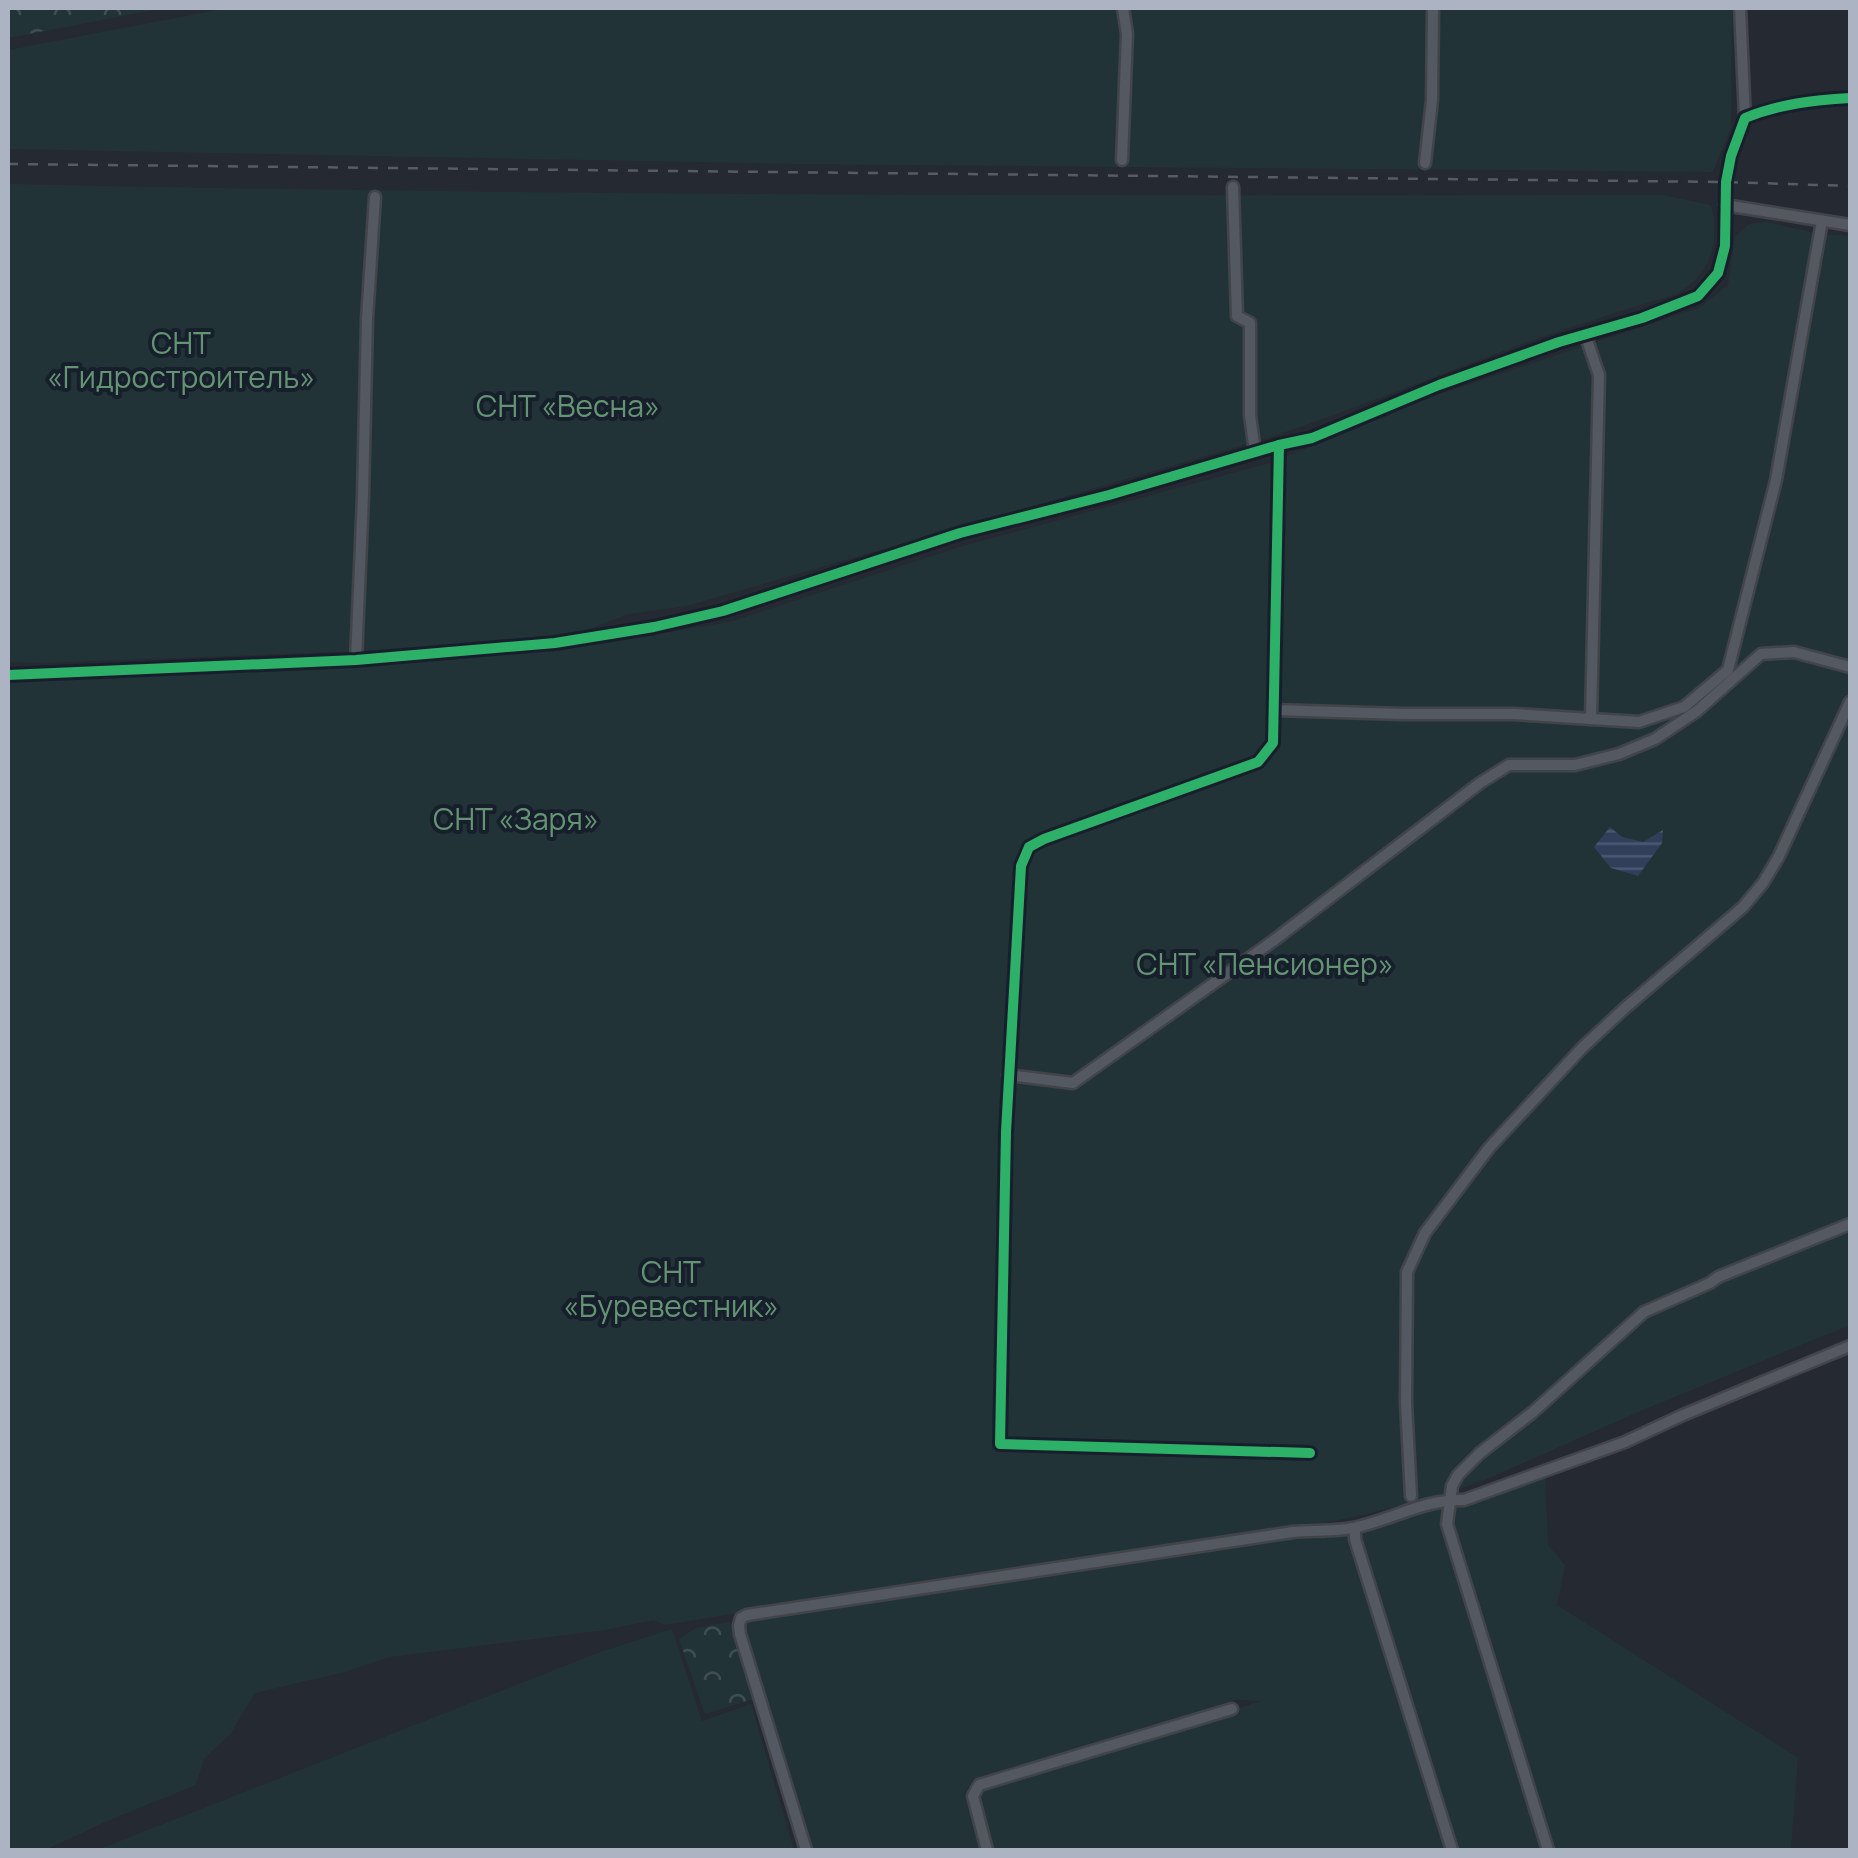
<svg xmlns="http://www.w3.org/2000/svg" width="1858" height="1858" viewBox="0 0 1858 1858" font-family="Manrope,sans-serif">
  <defs>
    <pattern id="forest-crowns" width="20" height="18" patternUnits="userSpaceOnUse" patternTransform="scale(2.5)"><rect width="20" height="18" fill="#223337"/><path d="M2 6a3 3 0 1 1 6 0M12 15a3 3 0 1 1 6 0" fill="none" stroke="#3f4e52"/></pattern>
    <pattern id="water-rules" width="6" height="5" patternUnits="userSpaceOnUse" patternTransform="scale(2.5)"><rect width="6" height="5" fill="#313f5b"/><path d="M0 2.5h6" fill="none" stroke="#4c5871"/></pattern>
  </defs>
  <rect width="100%" height="100%" fill="#252931"/>
  <!-- forest -->
  <g fill="url(#forest-crowns)">
    <path d="M8 8H163L8 38Z"/>
    <path d="M730 1622 753 1699 705 1714 679 1639 696 1628Z"/>
  </g>
  <!-- garden -->
  <g fill="#223337">
    <path d="M228 8H1732L1731 127 1713 172 797 164 8 149V50Z"/>
    <path d="M8 184C559 196 1111 196 1663 195L1711 205C1719 235 1714 267 1687 287 1674 297 1653 301 1637 306 1605 316 1574 326 1542 337 1450 369 1361 407 1268 438L687 606 629 614 570 636 384 650 43 663 8 662Z"/>
    <path d="M1766 222 1820 234 1850 236V1325L1636 1413 1487 1479 1443 1495 1371 1513 1316 1525 1010 1569 664 1625 654 1620 605 1630 390 1657 345 1672 255 1693 231 1733 204 1759 196 1785 112 1819 45 1850H8V682L359 665 556 651 729 622 963 546 1273 462 1422 400 1699 308 1728 285 1735 237 1749 224Z"/>
    <path d="M1545 1476 1548 1545 1565 1565 1557 1605 1798 1758 1791 1850H993L976 1798 983 1788 1261 1701 1235 1700 973 1779 964 1795 981 1850H810L744 1625 748 1618 1293 1536 1370 1530 1435 1505Z"/>
    <path d="M672 1629 702 1721 751 1704 794 1850H97L600 1652Z"/>
  </g>
  <!-- water -->
  <path fill="url(#water-rules)" d="M1610 827 1622 837 1643 842 1663 830 1662 843 1638 876 1611 868 1594 847Z"/>
  <g fill="none" stroke-linecap="round" stroke-linejoin="round">
    <defs>
      <g id="minor">
        <path d="M1740 8 1745 118"/>
        <path d="M1122 160 1127 34 1123 8"/>
        <path d="M1425 163 1432 100 1433 8"/>
        <path d="M1233 187 1237 316 1250 323V415L1255 452"/>
        <path d="M1725 205 1850 225"/>
        <path d="M1585 334 1599 375 1591 719"/>
        <path d="M1279 445 1273 743 1258 762 1044 839 1029 847 1021 866 1006 1132 1000 1444 1310 1453"/>
        <path d="M356 660 363 496 367 319 375 197"/>
        <path d="M8 675 356 660 555 643 654 627 723 611 960 533 1109 495 1279 445 1312 438 1439 385 1559 342 1642 318 1698 296 1718 273 1725 246 1726 182 1731 156 1745 118C1779 104 1814 100 1850 98"/>
        <path d="M1273 710 1403 714H1514L1639 722 1684 707 1728 670 1776 480 1822 221"/>
        <path d="M1008 1075 1073 1083 1273 941 1480 783 1509 765H1575L1619 754 1655 739 1697 711 1761 654 1794 652 1850 667"/>
        <path d="M1411 1496 1406 1403 1407 1272 1425 1233 1489 1148 1582 1048 1625 1008 1743 907 1763 883 1779 856 1850 702"/>
        <path d="M1355 1528V1539L1452 1850"/>
        <path d="M806 1850 740 1634 739 1625 741 1618 747 1615 1293 1532C1314 1530 1337 1532 1357 1527 1393 1519 1425 1499 1464 1500L1625 1442 1683 1415 1850 1346"/>
        <path d="M987 1850 973 1796 979 1785 1232 1709"/>
        <path d="M1548 1850 1447 1524 1452 1486 1458 1475 1480 1453 1533 1412 1644 1312 1710 1283 1718 1277 1850 1224"/>
      </g>
    </defs>
    <!-- minor casing -->
    <use href="#minor" stroke="#41444a" stroke-width="15"/>
    <!-- minor -->
    <use href="#minor" stroke="#545860" stroke-width="10"/>
    <!-- rail -->
    <path stroke="#575b63" stroke-width="2.5" stroke-dasharray="10 10" stroke-linecap="butt" d="M8 164 1726 182 1850 186"/>
    <defs>
      <g id="cycleway">
        <path d="M1279 445 1273 743 1258 762 1044 839 1029 847 1021 866 1006 1132 1000 1444 1310 1453"/>
        <path d="M8 675 356 660 555 643 654 627 723 611 960 533 1109 495 1279 445 1312 438 1439 385 1559 342 1642 318 1698 296 1718 273 1725 246 1726 182 1731 156 1745 118C1779 104 1814 100 1850 98"/>
      </g>
    </defs>
    <!-- cycleway casing -->
    <use href="#cycleway" stroke="#181f2c" stroke-width="16"/>
    <!-- cycleway -->
    <use href="#cycleway" stroke="#2db169" stroke-width="10"/>
  </g>
  <g text-anchor="middle" stroke-width="8" stroke-linejoin="round" paint-order="stroke">
    <!-- park labels -->
    <g font-size="30" fill="#649573" stroke="#181f2c">
      <text x="181" y="354">СНТ<tspan x="181" dy="34">«Гидростроитель»</tspan></text>
      <text x="568" y="417">СНТ «Весна»</text>
      <text x="516" y="830">СНТ «Заря»</text>
      <text x="1265" y="975">СНТ «Пенсионер»</text>
      <text x="671" y="1283">СНТ<tspan x="671" dy="34">«Буревестник»</tspan></text>
    </g>
  </g>
  <!-- border -->
  <rect width="1858" height="1858" fill="none" stroke="#acb4c4" stroke-width="20"/>
</svg>
